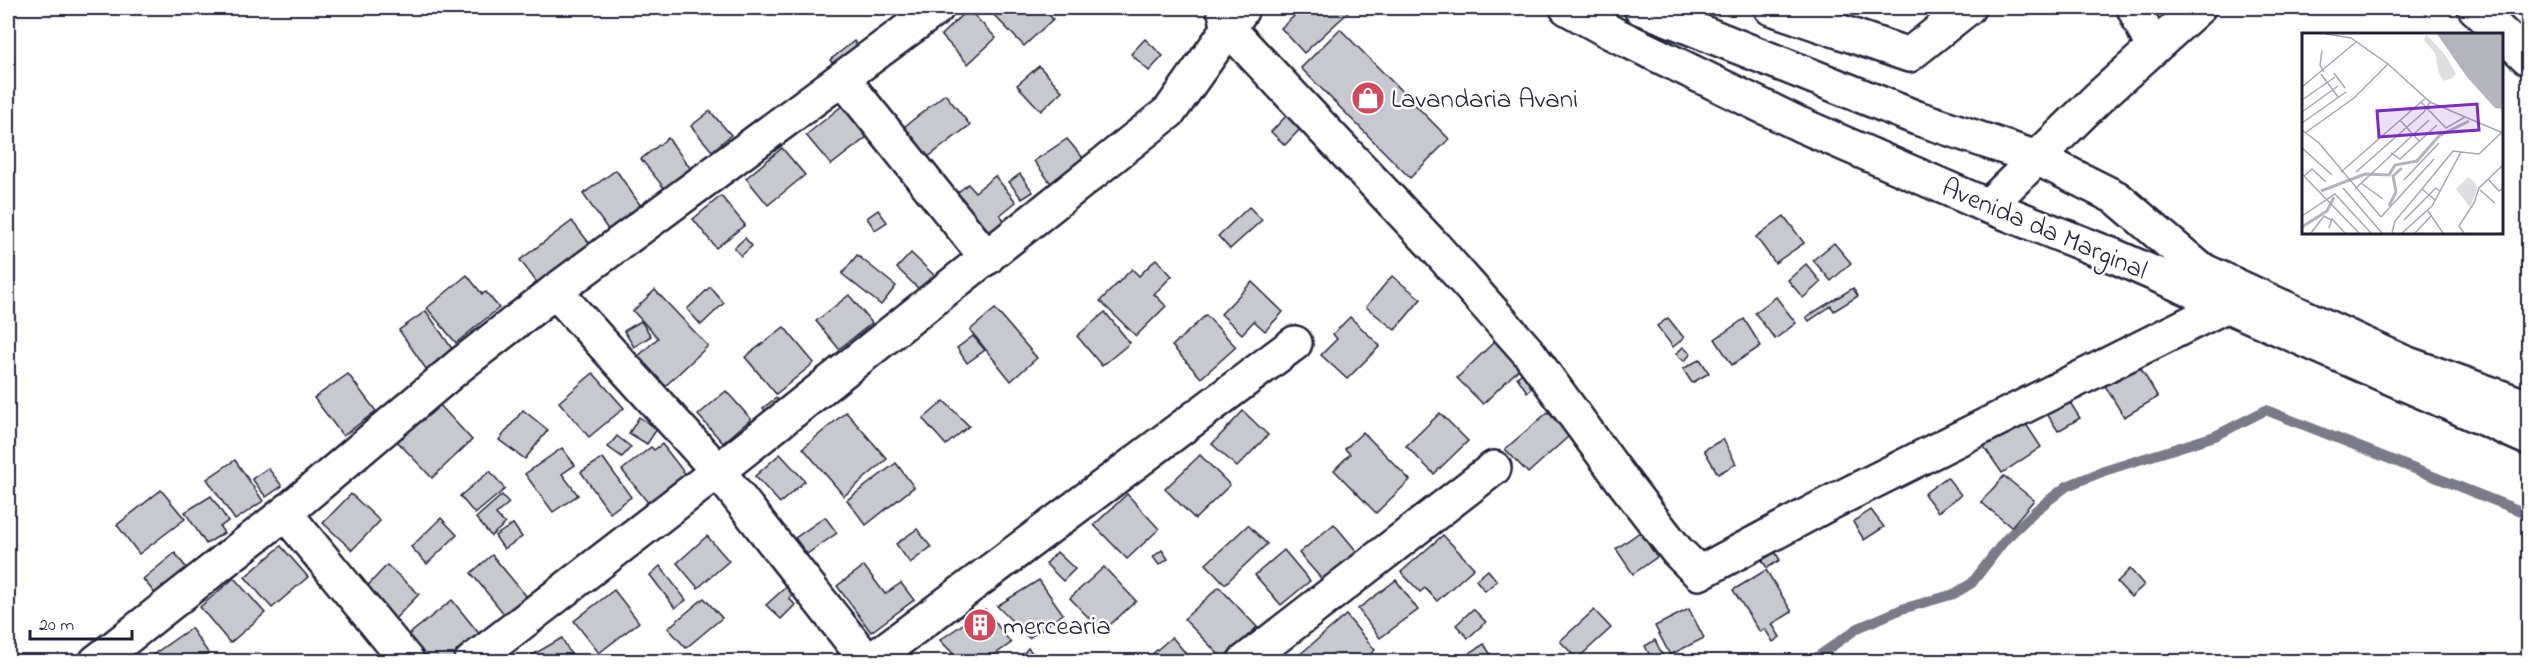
<svg xmlns="http://www.w3.org/2000/svg" width="2536" height="669" viewBox="0 0 2536 669" font-family="'Indie Flower',sans-serif">
  <rect width="100%" height="100%" fill="#fff"/>
  <filter id="ink" filterUnits="userSpaceOnUse"><feTurbulence type="fractalNoise" baseFrequency=".0167" numOctaves="2"/><feDisplacementMap in="SourceGraphic" scale="12" xChannelSelector="R" yChannelSelector="G"/><feConvolveMatrix kernelMatrix="1 2 1 2 8 2 1 2 1" color-interpolation-filters="sRGB"/></filter>
  <g filter="url(#ink)">
    <g fill="none" stroke-linecap="round" stroke-linejoin="round">
      <!-- stream -->
      <path stroke="#7a7a88" stroke-width="10" d="M1810 662 1858 628 1902 609 1954 594 1972 583 2005 540 2035 511 2067 486 2104 471 2215 436 2266 410 2528 514"/>
    </g>
    <!-- building -->
    <g fill="#c8c8cf" stroke="#22223b" stroke-width="1.5">
      <path d="M999 8H1042L1053 19 1024 46 993 14Z"/>
      <path d="M1086 8H1099L1091 14Z"/>
      <path d="M1114 8H1129L1120 15Z"/>
      <path d="M1303 8H1353L1304 53 1281 28Z"/>
      <path d="M968 9 996 38 968 64 941 35Z"/>
      <path d="M1340 29 1449 139 1410 178 1301 68Z"/>
      <path d="M1145 39 1163 56 1149 71 1131 54Z"/>
      <path d="M854 41 871 67 847 84 830 60Z"/>
      <path d="M1039 66 1062 91 1041 111 1017 85Z"/>
      <path d="M945 94 970 125 923 161 899 131Z"/>
      <path d="M843 105 867 137 831 165 806 135Z"/>
      <path d="M710 111 731 135 712 151 691 126Z"/>
      <path d="M1287 115 1301 128 1285 145 1271 132Z"/>
      <path d="M668 138 694 173 668 193 641 159Z"/>
      <path d="M1067 139 1095 172 1062 198 1034 161Z"/>
      <path d="M782 148 805 175 768 205 746 178Z"/>
      <path d="M616 170 643 209 609 231 583 194Z"/>
      <path d="M1020 174 1033 192 1022 199 1009 182Z"/>
      <path d="M995 176 1016 202 1000 215 1005 221 984 238 951 198 968 184 975 192Z"/>
      <path d="M721 196 745 225 716 248 693 219Z"/>
      <path d="M1249 207 1262 220 1230 249 1218 236Z"/>
      <path d="M878 210 887 222 875 230 867 218Z"/>
      <path d="M1784 216 1804 243 1775 263 1756 237Z"/>
      <path d="M572 221 590 244 600 237 612 254 550 300 520 260Z"/>
      <path d="M745 238 752 246 741 256 734 248Z"/>
      <path d="M1834 243 1851 263 1831 281 1813 260Z"/>
      <path d="M911 253 937 278 923 293 897 268Z"/>
      <path d="M857 255 896 286 881 305 842 274Z"/>
      <path d="M1156 259 1172 276 1154 294 1166 306 1136 336 1100 301 1132 269 1139 276Z"/>
      <path d="M1806 264 1821 282 1803 298 1788 280Z"/>
      <path d="M467 275 482 294 486 292 499 308 456 343 427 308Z"/>
      <path d="M1392 276 1421 299 1395 330 1366 307Z"/>
      <path d="M1252 282 1283 312 1265 331 1254 321 1242 334 1221 314Z"/>
      <path d="M710 287 724 303 701 325 687 309Z"/>
      <path d="M1853 288 1858 296 1834 311 1831 306 1809 321 1806 317Z"/>
      <path d="M655 290 708 346 661 390 633 361 658 338 633 311Z"/>
      <path d="M849 295 872 323 839 349 816 321Z"/>
      <path d="M1776 297 1796 323 1775 339 1755 313Z"/>
      <path d="M995 309 1037 358 1011 381 970 330Z"/>
      <path d="M426 311 453 350 426 369 399 330Z"/>
      <path d="M1105 312 1130 343 1102 366 1077 336Z"/>
      <path d="M1206 315 1236 347 1201 378 1172 346Z"/>
      <path d="M1350 317 1380 346 1347 379 1321 355 1337 339 1333 334Z"/>
      <path d="M1668 318 1684 338 1673 347 1657 326Z"/>
      <path d="M1744 319 1761 346 1732 365 1715 339Z"/>
      <path d="M641 321 651 336 634 347 624 331Z"/>
      <path d="M784 327 814 363 776 394 745 357Z"/>
      <path d="M973 336 985 350 967 363 957 348Z"/>
      <path d="M1495 341 1521 367 1483 404 1457 378Z"/>
      <path d="M1683 347 1691 354 1684 361 1676 354Z"/>
      <path d="M1700 359 1709 373 1692 383 1683 369Z"/>
      <path d="M2138 364 2158 397 2124 417 2104 384Z"/>
      <path d="M1528 369 1538 383 1527 392 1517 377Z"/>
      <path d="M593 373 624 408 589 437 559 402Z"/>
      <path d="M348 374 376 411 343 436 314 398Z"/>
      <path d="M726 391 751 419 723 443 698 415Z"/>
      <path d="M2064 393 2080 418 2058 431 2042 406Z"/>
      <path d="M776 398 784 407 771 418 763 408Z"/>
      <path d="M944 401 969 426 946 445 923 419Z"/>
      <path d="M438 403 472 440 432 478 397 441Z"/>
      <path d="M523 410 548 430 525 459 499 440Z"/>
      <path d="M1243 411 1268 435 1237 467 1212 444Z"/>
      <path d="M846 412 887 459 844 496 803 448Z"/>
      <path d="M1548 412 1569 436 1528 473 1505 449Z"/>
      <path d="M1440 413 1468 441 1434 474 1406 446Z"/>
      <path d="M639 417 657 429 647 444 629 433Z"/>
      <path d="M2022 418 2041 447 2002 473 1982 444Z"/>
      <path d="M1363 432 1410 480 1376 513 1334 470 1350 454 1345 449Z"/>
      <path d="M617 436 631 447 622 457 608 447Z"/>
      <path d="M1723 439 1736 464 1718 474 1704 450Z"/>
      <path d="M662 444 690 480 653 509 622 470 651 447 654 450Z"/>
      <path d="M562 448 575 465 562 474 578 495 553 512 525 474Z"/>
      <path d="M780 454 805 481 780 503 755 476Z"/>
      <path d="M1200 455 1230 485 1195 519 1165 489Z"/>
      <path d="M603 458 631 497 610 513 581 472Z"/>
      <path d="M235 460 263 501 235 520 207 479Z"/>
      <path d="M896 463 914 487 866 525 847 500Z"/>
      <path d="M268 468 282 486 266 497 252 479Z"/>
      <path d="M490 471 505 489 475 514 460 496Z"/>
      <path d="M2004 476 2034 500 2011 527 1981 502Z"/>
      <path d="M1947 477 1961 495 1938 512 1924 494Z"/>
      <path d="M161 490 185 519 139 554 117 525Z"/>
      <path d="M351 494 380 521 352 550 323 523Z"/>
      <path d="M1127 494 1159 529 1127 559 1094 525Z"/>
      <path d="M502 495 509 503 496 514 505 524 491 536 476 518Z"/>
      <path d="M211 496 228 521 220 527 224 533 206 544 185 512Z"/>
      <path d="M1871 510 1884 527 1864 540 1853 522Z"/>
      <path d="M825 517 837 533 807 554 795 538Z"/>
      <path d="M441 518 457 535 427 564 411 547Z"/>
      <path d="M513 524 522 537 504 549 495 536Z"/>
      <path d="M1334 524 1359 554 1325 583 1299 553Z"/>
      <path d="M1248 525 1267 544 1225 584 1206 564Z"/>
      <path d="M917 529 931 547 910 563 896 544Z"/>
      <path d="M1640 532 1657 557 1633 574 1616 549Z"/>
      <path d="M1443 535 1474 568 1437 601 1425 588 1420 592 1401 572Z"/>
      <path d="M707 536 729 561 698 588 677 563Z"/>
      <path d="M281 546 308 577 272 608 245 577Z"/>
      <path d="M1772 547 1780 560 1767 568 1759 555Z"/>
      <path d="M1162 550 1168 559 1159 565 1153 557Z"/>
      <path d="M1284 550 1310 581 1281 605 1255 575Z"/>
      <path d="M1057 552 1075 569 1063 581 1046 564Z"/>
      <path d="M175 553 188 570 157 596 143 579Z"/>
      <path d="M492 555 527 597 505 615 471 573Z"/>
      <path d="M387 565 419 594 390 624 359 595Z"/>
      <path d="M660 566 686 600 675 608 650 575Z"/>
      <path d="M864 566 885 594 901 583 914 600 871 632 837 586Z"/>
      <path d="M1104 567 1136 601 1102 632 1070 598Z"/>
      <path d="M2130 569 2144 585 2131 597 2117 582Z"/>
      <path d="M1488 570 1497 581 1485 591 1476 580Z"/>
      <path d="M1766 570 1792 612 1772 624 1780 637 1773 642 1765 629 1760 632 1733 590Z"/>
      <path d="M234 578 265 613 230 643 200 607Z"/>
      <path d="M1039 580 1063 614 1029 638 997 606Z"/>
      <path d="M1396 580 1418 610 1380 638 1358 609Z"/>
      <path d="M787 586 794 593 789 598 795 605 781 619 766 605Z"/>
      <path d="M1219 587 1257 627 1223 659 1184 619Z"/>
      <path d="M614 590 639 622 599 653 574 621Z"/>
      <path d="M704 598 722 618 686 648 668 628Z"/>
      <path d="M452 600 481 636 448 662H427L407 636Z"/>
      <path d="M985 609 1011 643 984 662H961L940 640Z"/>
      <path d="M1473 609 1486 622 1468 638 1456 625Z"/>
      <path d="M1689 609 1704 638 1670 655 1655 626Z"/>
      <path d="M1594 610 1611 628 1577 659 1560 641Z"/>
      <path d="M1346 615 1375 650 1362 662H1303L1298 656Z"/>
      <path d="M191 628 209 654 198 662H159L154 654Z"/>
      <path d="M1172 637 1193 662H1143Z"/>
      <path d="M562 638 575 662H529L527 658Z"/>
      <path d="M1655 640 1666 662H1653L1645 646Z"/>
      <path d="M1484 644 1493 658 1488 662H1465L1463 657Z"/>
      <path d="M1028 648 1040 662H1017Z"/>
      <path d="M381 652 388 662H367Z"/>
    </g>
    <g fill="none" stroke-linecap="round" stroke-linejoin="round">
      <defs>
        <g id="minor">
          <path d="M1224 8 1229 29 1435 247 1529 353 1622 480 1677 551 1699 573 1826 505 2225 306"/>
          <path d="M1641 8 1917 118 2037 158 2117 198 2200 269 2405 363 2528 407"/>
          <path d="M1771 8 1909 55 1968 8"/>
          <path d="M2134 8 2153 48"/>
          <path d="M2475 8 2528 58"/>
          <path d="M846 77 847 84 987 258"/>
          <path d="M1988 206 2098 98 2198 8"/>
          <path d="M555 291 718 471 868 662"/>
          <path d="M285 513 408 662"/>
          <path d="M96 662 285 513 460 365 555 291 937 8"/>
          <path d="M471 662 718 471 1170 111 1241 11"/>
          <path d="M869 662 1295 343"/>
          <path d="M1244 662 1494 468"/>
        </g>
        <path id="major" d="M1567 8 1612 33 1799 124 1988 206 2114 256 2528 438"/>
      </defs>
      <!-- minor casing -->
      <use href="#minor" stroke="#22223b" stroke-width="38"/>
      <!-- major casing -->
      <use href="#major" stroke="#22223b" stroke-width="38"/>
      <!-- minor -->
      <use href="#minor" stroke="#fff" stroke-width="33"/>
      <!-- major -->
      <use href="#major" stroke="#fff" stroke-width="33"/>
    </g>
  </g>
  <!-- icons -->
  <defs>
    <symbol id="shop-disc" viewBox="-11 -11 22 22"><circle r="9.5" fill="#d1495b" stroke="#fff"/><path d="M-5-2.5h2.3a2.7 3.5 0 0 1 5.4 0H5L5.5 6h-11ZM-1.5-2.5h3a1.5 2.3 0 0 0-3 0Z" fill="#fff"/></symbol>
    <symbol id="building-disc" viewBox="-11 -11 22 22"><circle r="9.5" fill="#d1495b" stroke="#fff"/><path d="M-4-6H4V6H1V3H-1V6H-4ZM-2.5-4.3h1.7v1.8h-1.7ZM.8-4.3h1.7v1.8H.8ZM-2.5-1h1.7V.8h-1.7ZM.8-1h1.7V.8H.8Z" fill="#fff"/></symbol>
  </defs>
  <g fill-rule="evenodd">
    <use href="#shop-disc" x="1349" y="79" width="38" height="38"/>
    <use href="#building-disc" x="961" y="606" width="38" height="38"/>
  </g>
  <g text-anchor="middle" stroke-width="5" stroke-linejoin="round" paint-order="stroke">
    <!-- poi labels -->
    <g font-size="27" fill="#22223b" stroke="#fff" text-anchor="start">
      <text x="1391" y="107">Lavandaria Avani</text>
      <text x="1003" y="634">mercearia</text>
    </g>
    <!-- street labels -->
    <g font-size="27" fill="#22223b" stroke="#fff">
      <text transform="translate(2045 228) rotate(23)" y="9">Avenida da Marginal</text>
    </g>
  </g>
  <!-- overview -->
  <g transform="translate(2302 33)">
    <rect width="201" height="201" fill="#fff"/>
    <path d="M124 1 144 23 154 41 150 45 142 48 137 41 133 20 122 7ZM166 144 174 150 175 157 168 174 154 156Z" fill="#dfdfe2"/>
    <path d="M135 1H201V76L193 75 165 44Z" fill="#b4b4bc"/>
    <path fill="none" stroke="#b4b4bc" stroke-width="3" d="M19 158 63 141 87 142 93 132 115 128 137 103 167 88M87 173 94 159 91 143 100 135M0 194 25 178 32 164"/>
    <path fill="none" stroke="#a7a7b1" stroke-width="1.5" d="M24 1 49 5 86 31M20 17 18 32 22 39M85 30 128 69 201 100M32 40 43 55M19 41 36 64M0 54 54 9M123 66 119 69 144 95 163 84M0 67 33 44M0 79 36 53M98 87 117 108M0 90 44 59M0 97 17 110 79 184M3 100 52 65 86 31M0 115 30 142M89 120 98 126 135 92M39 139 119 69M54 139 122 79 128 69M0 141 57 200M2 143 10 136 24 149M186 146 197 158 200 156M102 147 137 110M59 150 81 166M41 155 80 200M53 156 127 87M120 156 151 118 159 119M178 157 193 170M126 178 141 200M0 183 33 161 69 200M79 184 132 126M102 187 134 155 138 158M27 195 30 186 43 200M9 200 22 183 29 187M90 200 93 188 120 156 133 167M100 200 130 173 159 119 177 121 200 99M113 200 130 182M162 200 157 193 172 170 177 155 201 132"/>
    <path fill="#7b2cbf" fill-opacity="0.15" stroke="#7b2cbf" stroke-width="3" d="M175 71 177 97 77 104 75 78Z"/>
    <rect width="201" height="201" fill="none" stroke="#22223b" stroke-width="3"/>
  </g>
  <!-- margin -->
  <rect width="2536" height="669" fill="none" stroke="#fff" stroke-width="30"/>
  <rect x="15" y="15" width="2506" height="639" fill="none" stroke="#22223b" stroke-width="2" filter="url(#ink)"/>
  <!-- scale -->
  <path d="M30 630v9h102v-9" fill="none" stroke="#22223b" stroke-width="3"/>
  <text x="39" y="630" font-size="18" fill="#22223b" stroke="#ffffff" stroke-width="4.5" paint-order="stroke">20 m</text>
</svg>
